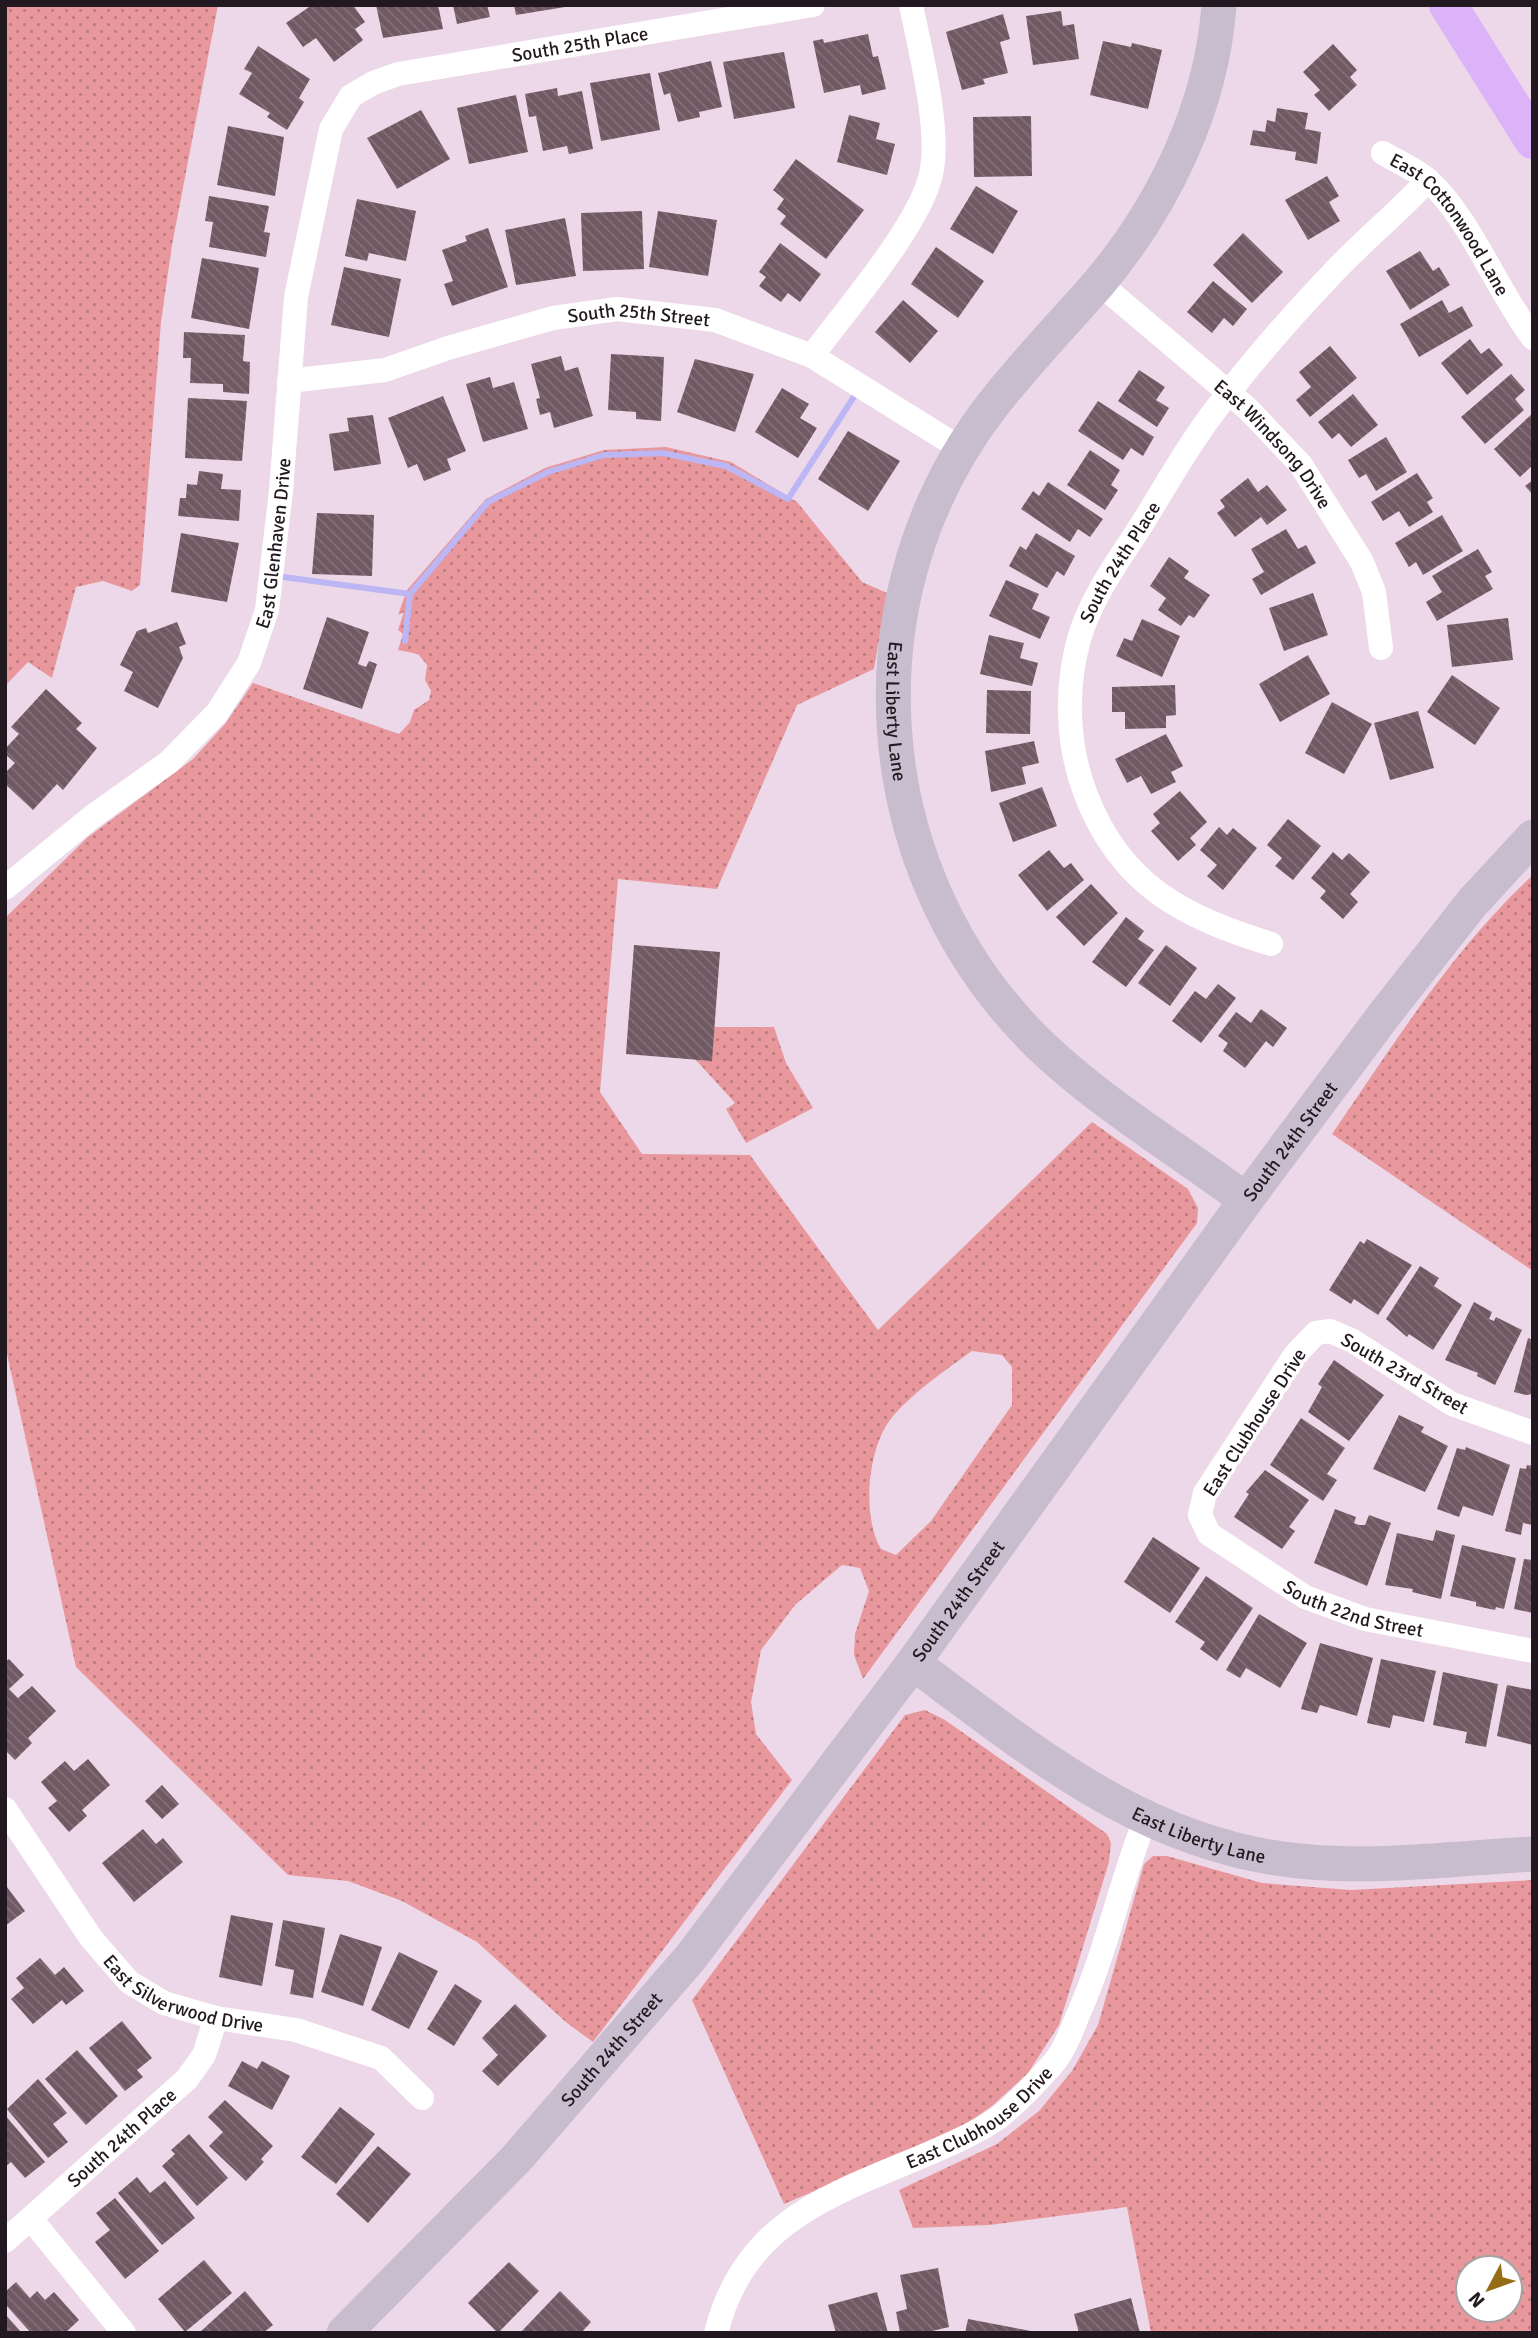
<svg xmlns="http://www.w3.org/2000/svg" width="1538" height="2338" viewBox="0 0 1538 2338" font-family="Signika,sans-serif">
  <defs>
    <pattern id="green-dots" width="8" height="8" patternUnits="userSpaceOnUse" patternTransform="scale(1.75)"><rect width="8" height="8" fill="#e8989c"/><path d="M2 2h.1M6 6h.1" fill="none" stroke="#bc7b7f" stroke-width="1.8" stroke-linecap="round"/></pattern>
    <pattern id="building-back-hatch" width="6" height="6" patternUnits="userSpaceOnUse" patternTransform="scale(1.75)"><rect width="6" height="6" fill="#705962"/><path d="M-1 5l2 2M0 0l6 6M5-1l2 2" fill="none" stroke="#837178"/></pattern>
  </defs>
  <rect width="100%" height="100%" fill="#edd8e9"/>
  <!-- green -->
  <g fill="url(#green-dots)" fill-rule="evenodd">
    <path d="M5 5H218L172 245 161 322 140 585 132 591 103 581 76 587 52 678 28 662 5 686Z"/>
    <path d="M666 447 731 462 797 502 862 582 887 593 874 669 797 705 717 889 618 879 600 1092 642 1154 750 1155 878 1330 1092 1122 1188 1189 1198 1208 1197 1223 863 1679 854 1655 855 1634 869 1591 860 1568 842 1565 795 1605 761 1650 751 1702 756 1734 792 1780 593 2042 567 2023 477 1942 402 1901 348 1881 288 1875 76 1667 5 1345V918L88 837 193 759 225 724 253 683 399 734 410 722 414 710 429 700 431 691 425 680 427 665 418 654 398 650 403 634 398 630 404 612 398 615 407 590 486 499 545 468 604 450ZM972 1351 1002 1355 1012 1367V1405L931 1521 896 1555 881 1549C862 1517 867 1451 890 1420 907 1397 948 1368 972 1351Z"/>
    <path d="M1533 875V1271L1332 1134C1394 1044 1452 950 1533 875Z"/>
    <path d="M714 1027H774L786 1063 813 1108 746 1143 726 1109 735 1103 695 1059Z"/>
    <path d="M925 1710 945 1720 1107 1834 1111 1843 1109 1862 1059 2025 1028 2073 992 2106 962 2127 784 2204 692 2000 905 1715Z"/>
    <path d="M1153 1856H1167L1262 1883 1351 1890 1533 1880V2333H1151L1127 2207 990 2225 913 2228 899 2190 997 2144 1039 2111 1072 2071 1098 2025 1144 1864ZM1510 2268V2310H1468V2268Z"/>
  </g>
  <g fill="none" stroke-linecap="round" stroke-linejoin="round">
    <!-- stream -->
    <g stroke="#bdb6f5" stroke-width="6">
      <path d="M276 576 410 594 488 502 548 472 604 455 663 453 726 466 788 499 857 392"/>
      <path d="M405 641 410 594"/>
    </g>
  </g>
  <!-- building -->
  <g fill="url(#building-back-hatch)">
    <path d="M312 5H353L365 22 355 29 363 40 334 62 316 38 303 47 286 23Z"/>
    <path d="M376 5H438L443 29 383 38Z"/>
    <path d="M453 5H487L490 17 457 24Z"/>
    <path d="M514 5H571V6L516 15Z"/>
    <path d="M1061 11 1063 26 1074 24 1079 59 1033 65 1026 16Z"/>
    <path d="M1003 14 1010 39 1000 42 1008 73 983 79 985 84 962 90 946 32Z"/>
    <path d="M868 34 873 57 878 56 886 89 862 95 860 85 824 93 813 41 823 39 824 43Z"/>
    <path d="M1103 41 1131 47 1132 43 1162 50 1148 109 1090 95Z"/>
    <path d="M1333 44 1357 70 1350 77 1357 85 1329 111 1314 95 1320 90 1303 72Z"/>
    <path d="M258 46 310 79 299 98 304 102 287 130 267 117 270 113 239 94 252 73 244 69Z"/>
    <path d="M784 52 795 108 734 119 723 62Z"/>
    <path d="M711 61 722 107 699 112 700 117 678 122 670 93 664 95 658 73Z"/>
    <path d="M650 73 660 130 601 141 590 83Z"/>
    <path d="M557 88 558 96 582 91 593 149 569 154 567 146 543 151 536 116 529 117 525 94Z"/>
    <path d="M516 95 528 152 469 164 457 108Z"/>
    <path d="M1277 108 1308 113 1305 129 1321 132 1317 164 1295 160 1296 152 1250 145 1253 130 1265 132 1267 120 1275 122Z"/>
    <path d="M421 110 450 159 397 189 367 138Z"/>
    <path d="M849 115 880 123 876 139 895 144 887 175 837 162Z"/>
    <path d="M1031 116 1032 176 974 177 973 117Z"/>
    <path d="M228 126 284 137 275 196 217 185Z"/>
    <path d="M796 159 864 210 826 259 780 224 786 216 777 209 784 199 773 190Z"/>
    <path d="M1327 176 1339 196 1329 202 1340 221 1308 240 1285 200Z"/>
    <path d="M976 186 1018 211 993 254 950 229Z"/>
    <path d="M209 196 269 206 264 232 270 233 266 257 209 247 213 222 205 221Z"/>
    <path d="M357 199 416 211 406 261 369 253 367 261 345 256Z"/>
    <path d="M642 211 644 269 583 271 581 213Z"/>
    <path d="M658 211 717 220 708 276 649 267Z"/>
    <path d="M565 218 576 276 516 285 505 230Z"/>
    <path d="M488 228 508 287 452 306 444 284 453 281 442 250 467 241 465 236Z"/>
    <path d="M1243 233 1283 272 1252 303 1213 265Z"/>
    <path d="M780 243 821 274 800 302 788 293 781 302 759 286 766 277 759 272Z"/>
    <path d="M936 247 984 281 958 318 911 284Z"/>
    <path d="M1420 251 1433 271 1439 267 1450 285 1410 310 1386 271Z"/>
    <path d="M202 258 259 268 249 329 191 318Z"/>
    <path d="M344 267 401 279 389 337 331 325Z"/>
    <path d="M1213 281 1247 309 1233 326 1224 318 1212 333 1187 312Z"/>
    <path d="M903 300 938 331 910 363 875 332Z"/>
    <path d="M1442 300 1449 313 1462 306 1473 326 1419 357 1400 324Z"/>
    <path d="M184 332 245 335 243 361 250 362 249 394 223 392V384L190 383 191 358H183Z"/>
    <path d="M1470 339 1481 354 1489 348 1503 365 1467 395 1441 363Z"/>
    <path d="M1330 346 1357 378 1310 417 1296 400 1311 387 1299 372Z"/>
    <path d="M611 354 664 357 661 421 636 419V412L608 410Z"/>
    <path d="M561 356 565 371 578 367 593 416 554 428 550 412 540 415 536 399 540 398 531 364Z"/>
    <path d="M695 359 754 374 735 432 677 412Z"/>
    <path d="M1139 370 1165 387 1156 400 1169 408 1157 427 1118 401Z"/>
    <path d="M1511 374 1525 390 1515 399 1524 410 1485 444 1461 417Z"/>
    <path d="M490 377 493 388 514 382 528 429 483 442 466 384Z"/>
    <path d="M782 388 809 404 800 418 817 428 798 458 755 432Z"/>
    <path d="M1353 394 1378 425 1351 447 1339 433 1332 439 1318 422Z"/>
    <path d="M443 396 466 451 447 459 451 470 424 481 417 464 408 468 388 418Z"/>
    <path d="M188 398 247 401 242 461 185 458Z"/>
    <path d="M1098 401 1154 437 1143 456 1131 448 1123 460 1078 431Z"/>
    <path d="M1533 413V465L1520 477 1494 449Z"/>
    <path d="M373 415 381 464 334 471 329 434 349 431 347 418Z"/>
    <path d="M848 431 900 461 868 511 818 479Z"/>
    <path d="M1386 437 1407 472 1376 491 1366 474 1359 478 1348 460Z"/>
    <path d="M1090 450 1120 470 1111 485 1118 490 1105 510 1067 485Z"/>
    <path d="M199 471 223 474 221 489 241 490 239 521 178 516 180 498H186L187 484 197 485Z"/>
    <path d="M1417 473 1433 498 1427 502 1433 512 1409 527 1399 511 1383 521 1371 502Z"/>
    <path d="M1248 478 1258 492 1267 485 1287 510 1267 525 1261 517 1235 537 1217 513 1225 507 1220 500Z"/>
    <path d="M1533 480V495L1525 486Z"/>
    <path d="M1048 482 1103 519 1090 537 1078 529 1070 542 1021 509 1033 491 1039 496Z"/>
    <path d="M317 513 374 515 372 576 312 574Z"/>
    <path d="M1442 515 1463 551 1423 575 1416 562 1409 567 1395 543Z"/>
    <path d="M1286 529 1298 549 1306 545 1316 563 1261 595 1252 579 1264 572 1251 549Z"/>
    <path d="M181 533 239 543 227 602 171 592Z"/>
    <path d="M1036 533 1075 556 1064 576 1057 571 1047 588 1009 566 1020 546 1026 550Z"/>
    <path d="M1478 549 1492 572 1485 576 1493 589 1437 621 1426 602 1442 592 1432 576Z"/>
    <path d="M1169 557 1189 571 1184 578 1210 595 1194 618 1189 615 1181 626 1158 610 1166 598 1150 586Z"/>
    <path d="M1006 580 1039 594 1032 609 1050 617 1040 639 989 616Z"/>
    <path d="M1313 593 1328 635 1284 651 1269 608Z"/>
    <path d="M327 617 369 632 358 664 366 667 369 661 377 664 362 709 303 689Z"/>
    <path d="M1508 618 1513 660 1452 667 1447 625Z"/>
    <path d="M1142 619 1180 636 1162 677 1116 656 1124 638 1132 641Z"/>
    <path d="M177 622 186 644 179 647 183 658 158 708 124 691 133 672 120 665 137 631 146 628 148 633Z"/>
    <path d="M989 635 1024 643 1020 658 1038 663 1032 686 980 674Z"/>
    <path d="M1308 655 1330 694 1280 722 1259 684Z"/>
    <path d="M1452 675 1500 708 1475 745 1427 712Z"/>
    <path d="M1175 685 1176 715 1166 716V728L1125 729V712H1112V687Z"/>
    <path d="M46 689 82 723 76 729 97 748 63 790 57 784 33 810 5 784V773L15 763 5 754V749L19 734 11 727Z"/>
    <path d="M987 690 1031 691 1030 734 986 733Z"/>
    <path d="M1332 702 1372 724 1344 774 1305 753Z"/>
    <path d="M1418 711 1434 768 1390 780 1374 723Z"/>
    <path d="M1166 734 1183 766 1171 772 1176 782 1151 794 1141 776 1127 783 1115 759Z"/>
    <path d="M1034 741 1039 763 1022 767 1026 784 991 792 985 751Z"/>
    <path d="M1042 787 1057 826 1013 842 999 803Z"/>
    <path d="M1180 791 1207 822 1190 838 1196 845 1178 861 1151 831 1160 823 1153 814Z"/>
    <path d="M1288 819 1321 846 1293 880 1275 866 1282 858 1267 845Z"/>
    <path d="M1219 827 1227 835 1233 828 1257 848 1223 890 1207 876 1217 865 1200 850Z"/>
    <path d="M1049 850 1064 868 1071 863 1084 880 1047 911 1018 875Z"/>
    <path d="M1333 852 1342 860 1349 853 1370 872 1350 894 1358 902 1343 919 1320 898 1326 891 1311 878Z"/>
    <path d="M1091 884 1118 913 1084 946 1056 917Z"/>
    <path d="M1126 917 1144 931 1138 939 1154 950 1126 987 1092 962Z"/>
    <path d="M634 945 720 952 712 1061 626 1054Z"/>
    <path d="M1166 945 1197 968 1170 1006 1138 983Z"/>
    <path d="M1218 984 1236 998 1201 1043 1172 1021 1195 991 1206 999Z"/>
    <path d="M1261 1009 1287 1028 1273 1047 1266 1041 1245 1068 1223 1051 1228 1043 1218 1036 1236 1012 1251 1023Z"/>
    <path d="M1367 1239 1412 1265 1378 1315 1354 1299 1351 1304 1329 1290 1360 1241 1364 1244Z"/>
    <path d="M1420 1266 1439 1278 1434 1286 1462 1305 1433 1350 1409 1334 1407 1337 1386 1319Z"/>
    <path d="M1474 1302 1492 1312 1489 1319 1494 1321 1496 1317 1522 1330 1495 1385 1477 1376 1478 1373 1445 1360Z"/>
    <path d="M1528 1338 1533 1340V1394L1526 1395 1514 1392Z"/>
    <path d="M1334 1360 1384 1395 1349 1441 1308 1412 1322 1387 1318 1384Z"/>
    <path d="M1399 1415 1424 1427 1421 1432 1448 1446 1425 1492 1373 1469Z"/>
    <path d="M1301 1418 1345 1448 1327 1474 1337 1480 1323 1501 1270 1465Z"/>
    <path d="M1466 1447 1510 1465 1493 1516 1463 1506 1459 1517 1437 1509 1457 1448 1465 1450Z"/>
    <path d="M1527 1465 1533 1466V1525L1523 1523 1521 1535 1505 1531 1520 1468 1526 1469Z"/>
    <path d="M1265 1470 1309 1500 1289 1527 1295 1531 1282 1549 1234 1517 1249 1494 1246 1492Z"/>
    <path d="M1335 1509 1356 1517 1354 1523 1359 1525H1365L1369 1515 1391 1523 1367 1586 1314 1563Z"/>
    <path d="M1436 1530 1455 1535 1441 1599 1412 1592 1413 1589 1385 1585 1397 1533 1433 1541Z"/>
    <path d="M1153 1537 1200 1568 1170 1613 1124 1582Z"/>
    <path d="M1462 1545 1516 1558 1504 1609 1496 1607 1495 1610 1476 1606V1602L1450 1596Z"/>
    <path d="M1524 1559 1533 1560V1613L1514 1609Z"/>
    <path d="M1206 1576 1253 1608 1217 1661 1200 1649 1205 1642 1175 1622Z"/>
    <path d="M1259 1614 1307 1643 1280 1688 1246 1668 1240 1678 1226 1670Z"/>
    <path d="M1320 1643 1373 1658 1357 1716 1320 1705 1317 1713 1301 1709Z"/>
    <path d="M9 1659 24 1675 9 1689 18 1698 32 1686 56 1711 28 1738 32 1743 15 1760 5 1750V1662Z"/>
    <path d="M1381 1659 1436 1671 1424 1722 1393 1715 1390 1728 1367 1723Z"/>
    <path d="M1443 1672 1498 1684 1486 1747 1465 1743 1467 1732 1433 1725Z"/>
    <path d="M1507 1685 1533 1690V1745L1497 1736Z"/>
    <path d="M88 1759 110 1785 82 1810 87 1816 69 1832 48 1808 57 1801 41 1782 65 1761 74 1771Z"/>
    <path d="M162 1785 179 1804 162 1819 145 1801Z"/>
    <path d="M143 1829 156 1844 163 1838 183 1862 134 1902 102 1863Z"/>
    <path d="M7 1887 25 1911 5 1926V1888Z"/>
    <path d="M231 1915 273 1923 262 1986 219 1977Z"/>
    <path d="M283 1920 325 1928 313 1998 290 1994 294 1970 275 1966Z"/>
    <path d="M340 1934 382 1947 363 2006 321 1992Z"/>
    <path d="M399 1952 438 1971 409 2029 371 2010Z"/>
    <path d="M40 1958 55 1975 64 1967 84 1991 66 2005 62 2000 33 2024 11 1999 24 1988 16 1978Z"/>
    <path d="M455 1984 482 2001 454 2046 427 2029Z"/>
    <path d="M515 2004 547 2036 498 2086 482 2071 498 2055 482 2038Z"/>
    <path d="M122 2021 152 2058 137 2070 143 2077 125 2091 89 2048Z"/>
    <path d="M77 2050 118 2096 86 2125 45 2079Z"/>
    <path d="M242 2061 257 2069 262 2061 290 2076 272 2110 228 2086Z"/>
    <path d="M38 2079 67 2113 53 2124 68 2142 48 2158 7 2109Z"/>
    <path d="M225 2100 273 2146 261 2159 264 2162 246 2181 209 2146 223 2132 208 2117Z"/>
    <path d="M340 2107 375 2134 336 2184 301 2157Z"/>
    <path d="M5 2115 45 2162 25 2178 11 2162 5 2167Z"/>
    <path d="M189 2134 228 2178 197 2206 162 2166 175 2154 171 2150Z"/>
    <path d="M378 2146 411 2174 368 2223 336 2194Z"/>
    <path d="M137 2177 150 2193 165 2181 195 2218 162 2245 118 2193Z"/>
    <path d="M115 2198 159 2251 125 2279 95 2242 110 2230 96 2213Z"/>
    <path d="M204 2260 232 2293 185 2332 158 2299Z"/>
    <path d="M509 2262 539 2291 498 2333 468 2303Z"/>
    <path d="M938 2268 949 2327 924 2333H900L896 2312 907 2309 900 2275Z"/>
    <path d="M16 2282 30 2298 37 2291 45 2300 54 2292 79 2320 65 2333H31L5 2304V2292Z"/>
    <path d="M245 2291 273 2325 263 2333H199Z"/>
    <path d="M560 2291 591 2322 581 2333H520Z"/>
    <path d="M877 2292 888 2333H836L828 2305Z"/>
    <path d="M1131 2298 1140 2333H1079L1074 2314Z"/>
    <path d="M5 2314 22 2333H5Z"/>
    <path d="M968 2319 1031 2331V2333H965Z"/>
  </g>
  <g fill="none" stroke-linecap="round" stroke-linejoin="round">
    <!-- street -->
    <g stroke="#fff" stroke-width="24">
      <path id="s1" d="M1383 153C1398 162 1417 170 1429 181 1469 217 1498 292 1533 338"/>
      <path id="s2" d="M1099 283 1248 409 1301 465 1362 562 1374 592 1381 648"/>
      <path d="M812 356C845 311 920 225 931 174 941 130 920 50 911 5"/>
      <path id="s3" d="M289 381 385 370 448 348 553 318 617 309 715 320 812 356 963 450"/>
      <path id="s4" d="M5 888 93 816 169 762 217 713 249 663 267 610 281 491 296 297 331 129 351 96 373 83 398 74 813 5"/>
      <path id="s5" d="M1271 944C1184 917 1121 886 1086 795 1067 746 1065 690 1079 639 1091 597 1119 560 1142 524 1165 487 1187 447 1213 413 1249 365 1289 319 1330 276 1361 242 1397 214 1428 180"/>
      <path id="s6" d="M1533 1433 1452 1404 1353 1341 1330 1331 1316 1333 1295 1355 1205 1493 1200 1515 1209 1534 1305 1597 1365 1619 1533 1651"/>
      <path id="s7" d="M5 1809 91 1938 129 1982 164 2003 216 2018 296 2030 381 2058 422 2098"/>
      <path d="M31 2219 124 2333"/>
      <path id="s8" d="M5 2241 187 2079 204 2055 216 2018"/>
      <path id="s9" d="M716 2333C744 2222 828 2196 923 2156 948 2145 975 2134 998 2118 1017 2103 1035 2084 1051 2066 1064 2052 1071 2032 1078 2015 1106 1952 1120 1884 1145 1820"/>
    </g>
    <!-- secondary -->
    <g stroke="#c7bdce" stroke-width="35">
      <path id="s10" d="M1219 5C1212 107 1163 207 1098 284 1063 324 1027 361 994 403 846 592 864 863 1029 1034 1089 1096 1176 1148 1246 1200"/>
      <path id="s11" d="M913 1663C1036 1754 1150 1850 1310 1862 1382 1868 1460 1858 1533 1854"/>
      <path id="s12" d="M344 2333 516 2159 691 1957 913 1663 1246 1200 1384 1015 1472 903 1533 837"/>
    </g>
    <!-- highway -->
    <path stroke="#dcb2f9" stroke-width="38" d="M1448 5 1533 140"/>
  </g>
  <g text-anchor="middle" stroke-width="7" stroke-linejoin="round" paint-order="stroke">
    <!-- street labels -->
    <g font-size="19" fill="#21191f" stroke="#fff">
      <text dy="7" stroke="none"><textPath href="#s4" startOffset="1152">South 25th Place</textPath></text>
      <text dy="7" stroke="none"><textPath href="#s1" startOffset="100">East Cottonwood Lane</textPath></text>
      <text dy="7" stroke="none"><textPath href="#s3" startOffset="359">South 25th Street</textPath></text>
      <text dy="7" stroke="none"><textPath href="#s2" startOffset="238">East Windsong Drive</textPath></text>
      <text dy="7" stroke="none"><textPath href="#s4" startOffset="458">East Glenhaven Drive</textPath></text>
      <text dy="7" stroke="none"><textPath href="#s5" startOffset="494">South 24th Place</textPath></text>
      <text dy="7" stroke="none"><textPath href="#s10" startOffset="798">East Liberty Lane</textPath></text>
      <text dy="7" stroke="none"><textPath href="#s12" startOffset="1524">South 24th Street</textPath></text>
      <text transform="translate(1405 1373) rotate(30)" y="7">South 23rd Street</text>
      <text transform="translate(1254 1422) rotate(-57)" y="7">East Clubhouse Drive</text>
      <text dy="7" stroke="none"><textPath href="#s12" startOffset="957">South 24th Street</textPath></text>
      <text dy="7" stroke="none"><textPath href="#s6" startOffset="646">South 22nd Street</textPath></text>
      <text dy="7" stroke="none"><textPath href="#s11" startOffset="336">East Liberty Lane</textPath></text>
      <text dy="7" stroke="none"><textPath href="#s7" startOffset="268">East Silverwood Drive</textPath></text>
      <text dy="7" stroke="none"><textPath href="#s12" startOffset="390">South 24th Street</textPath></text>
      <text dy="7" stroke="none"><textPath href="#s9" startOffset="354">East Clubhouse Drive</textPath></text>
      <text dy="7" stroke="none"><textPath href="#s8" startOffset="156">South 24th Place</textPath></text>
    </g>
  </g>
  <!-- border -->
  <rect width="1538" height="2338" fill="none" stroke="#21191f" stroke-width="14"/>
  <!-- north arrow -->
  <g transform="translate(1489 2289) rotate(229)"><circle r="33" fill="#ffffff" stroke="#a6a3a5" stroke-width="2"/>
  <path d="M0-5L12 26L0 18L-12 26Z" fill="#956d17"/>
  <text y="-10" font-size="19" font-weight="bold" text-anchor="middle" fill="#21191f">N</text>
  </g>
</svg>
